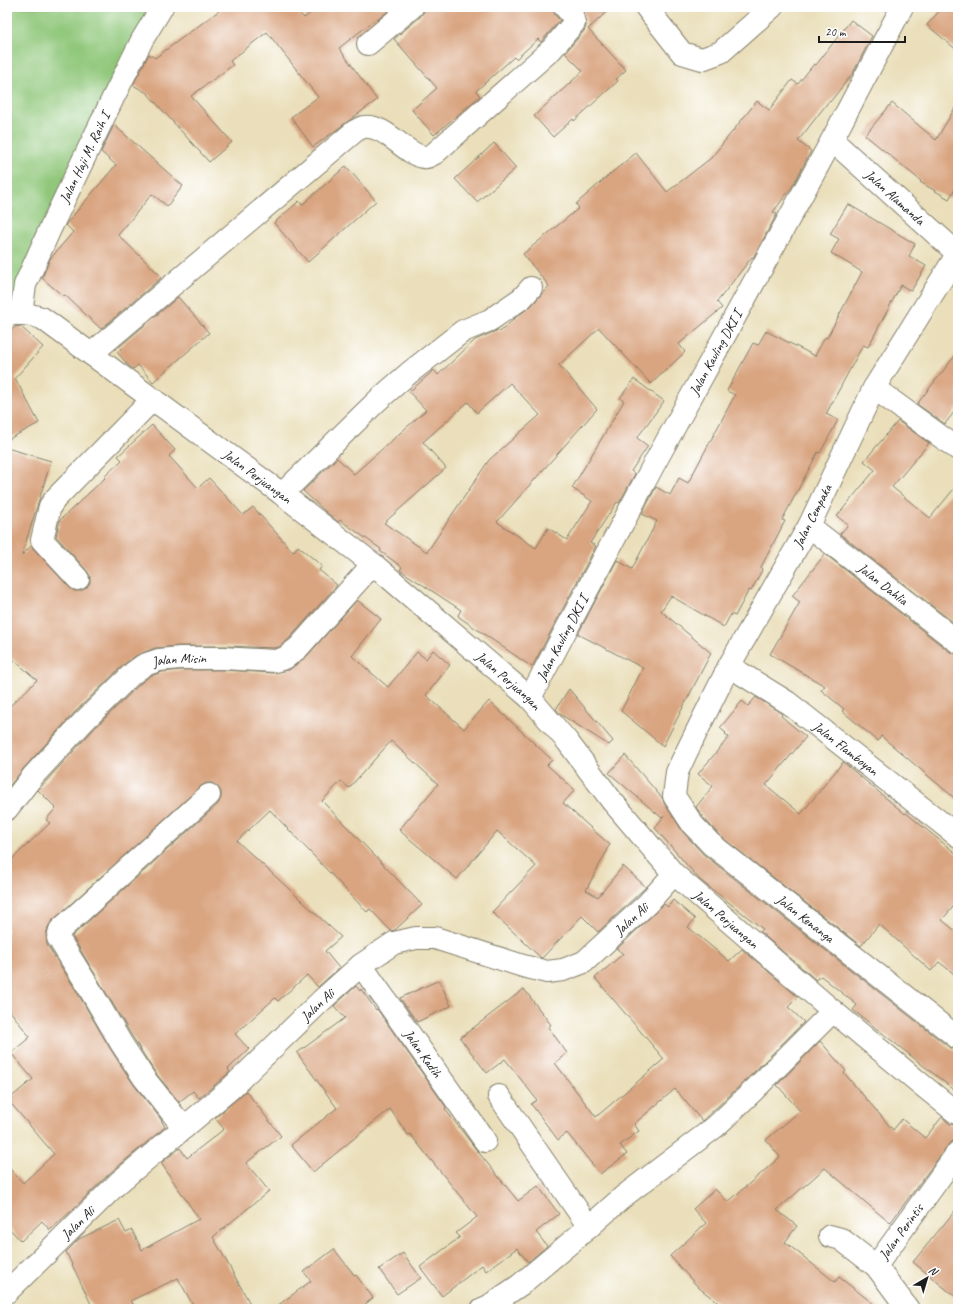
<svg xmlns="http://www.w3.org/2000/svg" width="965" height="1316" viewBox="0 0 965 1316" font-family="Caveat,sans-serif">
  <rect width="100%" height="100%" fill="#fff"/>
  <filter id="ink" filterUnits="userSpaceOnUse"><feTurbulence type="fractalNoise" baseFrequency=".025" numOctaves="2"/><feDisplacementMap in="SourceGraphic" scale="8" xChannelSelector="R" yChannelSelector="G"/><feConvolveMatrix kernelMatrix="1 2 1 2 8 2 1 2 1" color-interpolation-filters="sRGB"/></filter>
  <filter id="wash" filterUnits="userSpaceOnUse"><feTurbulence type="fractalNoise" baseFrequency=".012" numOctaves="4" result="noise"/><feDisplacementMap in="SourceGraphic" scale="16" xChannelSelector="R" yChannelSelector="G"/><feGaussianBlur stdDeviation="0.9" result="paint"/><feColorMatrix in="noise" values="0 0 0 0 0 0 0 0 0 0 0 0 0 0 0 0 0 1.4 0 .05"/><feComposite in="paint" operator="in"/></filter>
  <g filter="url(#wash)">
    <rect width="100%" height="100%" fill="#eadfba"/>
    <!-- green -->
    <path fill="#90c77a" stroke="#56724b" d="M7 7H161L7 316Z"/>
    <g id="blocks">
      <!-- building -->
      <g fill="#d9a480" fill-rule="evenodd">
        <path d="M224 7H300L296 9 304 18 318 7H393L377 20 376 19 339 48 377 100 313 147 291 117 318 97 267 32 230 61 233 65 191 96 232 142 209 162 147 93 133 85 149 54 155 58Z"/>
        <path d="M424 7H553L555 15 560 20 541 42 538 39 516 59 514 57 476 91 480 96 434 135 412 110 437 88 394 39 420 17 424 12Z"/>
        <path d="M582 7H612L588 29 626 70 616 79 618 81 574 121 573 119 553 137 534 116 583 71 565 53 584 31 586 26V20Z"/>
        <path d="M943 7H958V51L927 25Z"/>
        <path d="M851 20 872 36 853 73 830 102 829 101 798 141 811 151 792 187 773 212 777 214 753 258 752 257 717 302 722 308 679 344 685 352 651 384 599 328 559 365 597 409 497 522 536 548 548 528 567 540 592 501 572 488 624 401 620 398 634 379 664 401 637 438 648 446 631 471 635 474 619 503 617 502 590 543 596 546 532 667 459 617 458 615 461 610 400 570 402 567 380 551 381 549 340 520 338 522 325 511 303 491 337 458 354 474 426 410 409 392 434 370 438 375 475 340 498 330 500 332 515 318 531 306 549 286 523 254 579 208 576 204 610 174 636 153 667 192 711 158 757 101 769 110 792 80 798 84 814 64 816 65ZM510 383 540 415 489 460 427 552 384 523 446 468 423 442 468 402 477 413Z"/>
        <path d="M892 103 936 140 958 103V184L949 199 920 182 921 181 865 135Z"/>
        <path d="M114 125 183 186 167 206 152 194 118 235 161 276 160 277 161 278 101 329 65 295 63 296 42 278 50 259 73 232 66 225V224L116 165 101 152Z"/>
        <path d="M494 143 516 168 477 202 455 179Z"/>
        <path d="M346 166 376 201 308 262 274 223 299 201 302 205Z"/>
        <path d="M848 204 915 244 909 256 926 266 911 291 901 285 868 347 863 345 826 414 838 420 820 453 818 452 782 520 785 521 761 567 762 570 751 591 749 590 735 616 731 614 724 627 671 596 661 611 711 653 663 746 621 711 643 668 578 634 617 560 632 569 657 521 642 514 656 487 670 495 679 478 688 483 735 395 727 391 753 343 758 345 766 331 815 356 825 337 827 338 862 272 831 253 839 239 830 234Z"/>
        <path d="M178 297 209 333 153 382 138 365 133 369 128 365 117 352 121 349 119 347Z"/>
        <path d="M20 326 43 347 15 378 39 423 7 440V335L15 327Z"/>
        <path d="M958 352V407L945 424 917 404Z"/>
        <path d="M898 421 929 443 892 487 930 518 958 484V626L840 534 848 525 837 516 875 470 864 461Z"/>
        <path d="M152 425 175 450 169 456 198 488 209 478 243 515 253 507 293 552 298 546 322 566 319 570 337 585 289 639 279 647 274 648 224 646H179L155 648 137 655 124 664 75 712 24 768 7 789V709L37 680 7 654V448L51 461 22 555 31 546 69 587 74 591H80L86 588 90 583V576L87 571 56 536 60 520 105 478 104 477 122 460 118 456Z"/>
        <path d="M825 554 950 652 958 654V801L881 736 878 741 842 711 844 709 821 690 825 686 770 654 800 602 792 596Z"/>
        <path d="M357 600 381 619 352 656 388 687 417 652 426 659 433 650 450 665 426 695 464 729 489 701 552 760 547 765 575 790 563 803 610 845 606 850 607 851 586 890 598 897 623 866 646 887 598 932 582 916 542 958 540 957 492 912 536 866 497 831 457 879 399 830 438 784 391 741 349 788 341 781 322 801 422 905 395 930 391 931 370 909 367 912 270 810 237 841 341 937 325 951 339 968 318 987 307 975 278 1001 275 998 235 1034 249 1049 228 1069 230 1072 199 1098 193 1091 179 1102 154 1071 132 1036 72 936 218 804 221 798V792L218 787 212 783H206L201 786 52 921 48 927 46 935 47 945 74 987 111 1050 134 1085 160 1118 165 1127 110 1173 69 1213 50 1230 42 1221 21 1241 7 1226V1166L23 1183 54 1154 8 1100 33 1079 11 1053 30 1037 7 1007V864L50 823 46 820 56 808 38 790 93 730 141 683 150 676 162 672 181 670H223L274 673 289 670 307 656Z"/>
        <path d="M569 689 613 741 609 745 560 714 556 709Z"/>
        <path d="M756 697 782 714 781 716 806 737 766 785 801 814 843 762 905 814 906 813 958 855V901L942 920 958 933V977L939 962 931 971 879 924 861 946 719 835 703 817 696 807 713 786 698 774 729 737 725 734 726 733 720 728 742 701 748 706Z"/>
        <path d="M625 755 663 799 664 803 683 832 703 854 950 1048 958 1051V1093L853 1010 857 1005 821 976 816 980 760 932 763 929 700 880 655 828 664 816 662 818 609 773Z"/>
        <path d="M673 900 695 919 688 927 729 961 742 949 798 997 788 1007 804 1022 745 1081 702 1121 675 1089 634 1124 639 1131 620 1145 627 1154 600 1174 567 1133 558 1140 531 1104 537 1100 505 1059 487 1073 460 1038 524 989 551 1025 548 1027 567 1053 555 1063 596 1117 664 1059 595 978 623 954 617 949 664 904 668 907Z"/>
        <path d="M439 980 451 1006 417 1022 400 998Z"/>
        <path d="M356 986 360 991 361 989 376 1010 377 1009 446 1107 445 1109 475 1148 518 1201 538 1186 559 1214 536 1232 547 1246 528 1262 517 1248 486 1271 482 1265 442 1296 420 1267 460 1237 456 1233 477 1217 410 1134 408 1135 390 1109 313 1172 291 1145 337 1108 297 1053 345 1018 334 1006Z"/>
        <path d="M820 1041 846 1071 844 1073 893 1130 902 1119 925 1138 942 1117 950 1124 958 1126V1140L953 1141 948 1145 890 1223 825 1168 777 1210 797 1226 785 1242 835 1282 839 1277 880 1309H726L698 1287 670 1256 706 1223 693 1209 715 1189 728 1202 780 1157 766 1140 800 1111 777 1085Z"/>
        <path d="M246 1091 281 1136 246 1163 269 1191 213 1237 253 1309H195L178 1278 130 1301 138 1309H97L91 1304 66 1252 79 1239 119 1220 126 1233 132 1230 142 1250 199 1219 161 1163 180 1148 187 1158 224 1129 215 1118Z"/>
        <path d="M958 1207V1299L913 1262Z"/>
        <path d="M334 1249 355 1276 356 1275 373 1298 359 1309H273L311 1281 304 1272Z"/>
        <path d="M403 1253 421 1278 397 1294 379 1269Z"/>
      </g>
    </g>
  </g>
  <g filter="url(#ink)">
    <use href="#blocks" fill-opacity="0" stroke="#837e6b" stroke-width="1"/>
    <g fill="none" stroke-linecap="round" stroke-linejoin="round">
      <defs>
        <g id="minor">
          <path d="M646 7 682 53 702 59 721 52 772 7"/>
          <path d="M368 44 412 7"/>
          <path id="s1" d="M832 140 958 254"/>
          <path id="s2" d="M958 253 874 388 809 526 729 666 687 751 677 772 674 796 693 825 711 844 958 1038"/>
          <path id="s3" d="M21 314 25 285 50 229 113 98 142 40 162 7"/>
          <path id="s4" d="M7 316C18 311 31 315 42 318L282 494 373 564 530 698 567 741 612 801 674 874 833 1011 922 1085 958 1114"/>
          <path d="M91 354 355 131C357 130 361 128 363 127 385 123 405 155 424 157 428 158 431 155 435 153L552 49 574 23 572 15 565 7"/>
          <path d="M874 388 958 449"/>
          <path d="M282 494 377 401 409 373 463 331 490 320 522 298 531 288"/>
          <path id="s5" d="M809 526 958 642"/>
          <path d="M78 579 42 540 50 506 56 498 153 399"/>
          <path id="s6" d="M729 666 787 702 958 836"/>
          <path id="s7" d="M530 698 653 466 832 140 902 7"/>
          <path id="s8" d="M7 809 33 776 84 721 133 673 144 665 159 660 180 658H223L275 661 285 658 298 648 373 564"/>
          <path id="s9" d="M361 965 485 1141"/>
          <path d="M499 1096 589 1227"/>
          <path d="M184 1128 144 1078 121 1043 85 981 58 938 60 930 209 795"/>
          <path id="s10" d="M830 1236 841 1239 876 1266 958 1152"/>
          <path d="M876 1266 908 1309"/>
          <path id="s11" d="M7 1292 118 1183 230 1089 322 1000 361 965 394 943 416 938H435L523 966 547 972 563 970 584 962 647 904 674 874"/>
          <path d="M482 1309 489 1306 520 1285 589 1227 624 1196 715 1127 754 1090 833 1011"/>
        </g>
      </defs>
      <!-- minor casing -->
      <use href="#minor" stroke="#837e6b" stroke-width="24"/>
      <!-- minor -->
      <use href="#minor" stroke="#fff" stroke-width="22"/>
    </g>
  </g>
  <g text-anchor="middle" stroke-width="3.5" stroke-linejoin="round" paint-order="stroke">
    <!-- street labels -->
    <g font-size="14" fill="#1c1c1c" stroke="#fff">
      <text dy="5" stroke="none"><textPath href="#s3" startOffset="170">Jalan Haji M. Raih I</textPath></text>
      <text dy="5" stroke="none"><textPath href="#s1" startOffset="85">Jalan Alamanda</textPath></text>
      <text dy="5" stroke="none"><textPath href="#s7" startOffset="392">Jalan Kavling DKI I</textPath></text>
      <text dy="5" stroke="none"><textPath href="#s4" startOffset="303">Jalan Perjuangan</textPath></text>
      <text transform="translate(812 516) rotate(-63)" y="5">Jalan Cempaka</text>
      <text dy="5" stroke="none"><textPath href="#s5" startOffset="94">Jalan Dahlia</textPath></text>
      <text dy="5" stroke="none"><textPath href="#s7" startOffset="68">Jalan Kavling DKI I</textPath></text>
      <text dy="5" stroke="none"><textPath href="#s8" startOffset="235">Jalan Misin</textPath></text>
      <text dy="5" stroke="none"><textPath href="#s4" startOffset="627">Jalan Perjuangan</textPath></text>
      <text dy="5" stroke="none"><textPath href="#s6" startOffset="143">Jalan Flamboyan</textPath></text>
      <text dy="5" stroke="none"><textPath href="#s2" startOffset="796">Jalan Kenanga</textPath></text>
      <text dy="5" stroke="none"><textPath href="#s11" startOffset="783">Jalan Ali</textPath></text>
      <text dy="5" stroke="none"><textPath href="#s4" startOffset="951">Jalan Perjuangan</textPath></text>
      <text dy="5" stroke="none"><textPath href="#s11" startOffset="423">Jalan Ali</textPath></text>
      <text dy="5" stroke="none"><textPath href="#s9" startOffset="108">Jalan Kadih</textPath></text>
      <text dy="5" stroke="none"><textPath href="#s11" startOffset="99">Jalan Ali</textPath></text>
      <text dy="5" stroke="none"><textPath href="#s10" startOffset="98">Jalan Perintis</textPath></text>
    </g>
  </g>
  <!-- margin -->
  <rect width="965" height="1316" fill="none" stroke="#fff" stroke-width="24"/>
  <!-- north arrow -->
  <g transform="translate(927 1278) rotate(38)" stroke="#ffffff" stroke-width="3" paint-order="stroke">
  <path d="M0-3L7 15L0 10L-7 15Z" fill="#1c1c1c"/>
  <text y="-6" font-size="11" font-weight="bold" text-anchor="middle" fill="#1c1c1c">N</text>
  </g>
  <!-- scale -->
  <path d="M819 36v6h86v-6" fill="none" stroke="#1c1c1c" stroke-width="2"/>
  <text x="825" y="36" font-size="12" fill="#1c1c1c" stroke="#ffffff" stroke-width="3" paint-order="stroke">20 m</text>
</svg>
